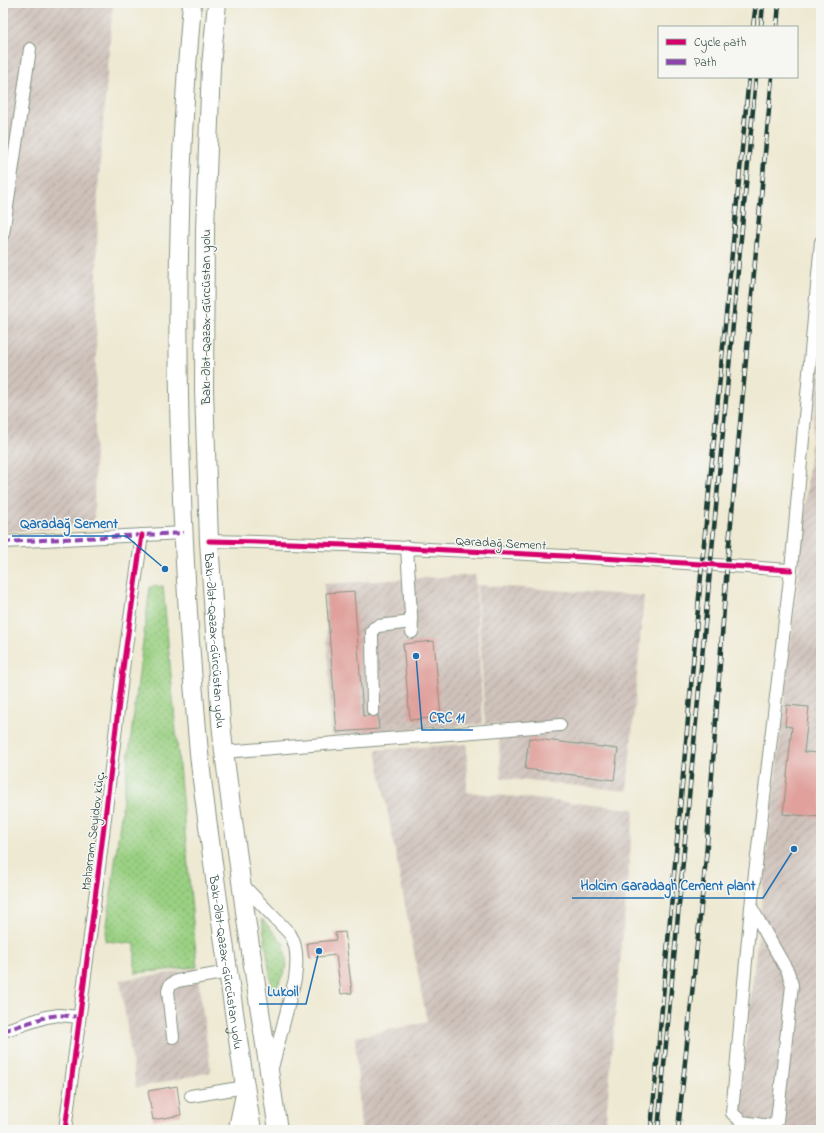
<svg xmlns="http://www.w3.org/2000/svg" width="824" height="1133" viewBox="0 0 824 1133" font-family="'Indie Flower',sans-serif">
  <defs>
    <pattern id="industrial-furrows" width="10" height="10" patternUnits="userSpaceOnUse"><rect width="10" height="10" fill="#cec1ba"/><path d="M-1 1l2-2M0 10L10 0M9 11l2-2" fill="none" stroke="#a79e98"/></pattern>
    <pattern id="grass-dots" width="8" height="8" patternUnits="userSpaceOnUse"><rect width="8" height="8" fill="#9ad082"/><path d="M2 2h.1M6 6h.1" fill="none" stroke="#7daa6b" stroke-width="1.8" stroke-linecap="round"/></pattern>
  </defs>
  <rect width="100%" height="100%" fill="#f6f6f2"/>
  <filter id="ink" filterUnits="userSpaceOnUse"><feTurbulence type="fractalNoise" baseFrequency=".025" numOctaves="2"/><feDisplacementMap in="SourceGraphic" scale="8" xChannelSelector="R" yChannelSelector="G"/><feConvolveMatrix kernelMatrix="1 2 1 2 8 2 1 2 1" color-interpolation-filters="sRGB"/></filter>
  <filter id="wash" filterUnits="userSpaceOnUse"><feTurbulence type="fractalNoise" baseFrequency=".012" numOctaves="4" result="noise"/><feDisplacementMap in="SourceGraphic" scale="16" xChannelSelector="R" yChannelSelector="G"/><feGaussianBlur stdDeviation="0.9" result="paint"/><feColorMatrix in="noise" values="0 0 0 0 0 0 0 0 0 0 0 0 0 0 0 0 0 1.4 0 .05"/><feComposite in="paint" operator="in"/></filter>
  <g filter="url(#wash)">
    <rect width="100%" height="100%" fill="#eee9d2"/>
    <!-- industrial -->
    <g fill="url(#industrial-furrows)">
      <path d="M3 3H113L98 189 94 525 3 532Z"/>
      <path d="M821 343V1130H736L799 568Z"/>
      <path d="M475 575 483 724 332 736 324 584Z"/>
      <path d="M477 585 644 596 627 791 501 778 498 724H485Z"/>
      <path d="M467 744V792L634 809 605 1130H361L355 1037 427 1022 376 750Z"/>
      <path d="M197 969 211 1072 136 1088 120 980Z"/>
    </g>
    <!-- grass -->
    <g fill="url(#grass-dots)" stroke="#5c865b">
      <path d="M163 586 197 967 135 973V944L105 941 150 587Z"/>
      <path d="M262 919 284 944 287 966 273 995Z"/>
    </g>
    <g id="blocks">
      <!-- building -->
      <g fill="#e0a19c">
        <path d="M354 591 363 716 378 715 379 729 337 732 326 593Z"/>
        <path d="M434 641 441 717 410 720 403 644Z"/>
        <path d="M787 705 809 707 804 752 821 753V817L783 814 792 727 785 726Z"/>
        <path d="M529 738 618 749 614 780 525 769Z"/>
        <path d="M820 847H821V870H818Z"/>
        <path d="M345 932 352 993 341 994 336 955 309 958 307 943 336 940 335 933Z"/>
        <path d="M177 1086 181 1115 153 1120 148 1091Z"/>
      </g>
    </g>
  </g>
  <g filter="url(#ink)">
    <use href="#blocks" fill-opacity="0" stroke="#869383" stroke-width="1"/>
    <g fill="none" stroke-linecap="round" stroke-linejoin="round">
      <defs>
        <g id="minor">
          <path d="M3 234 30 49"/>
          <path d="M209 541C302 542 394 547 487 552 588 557 689 563 791 570"/>
          <path d="M3 542 184 533"/>
          <path d="M407 547 412 632"/>
          <path d="M373 710 372 632 374 628 378 626 412 622"/>
          <path d="M224 752 560 725"/>
          <path d="M242 884 290 934C298 946 297 965 295 979L272 1068"/>
          <path d="M751 907 788 972 792 985 777 1121 771 1126 742 1122 732 1113 751 907 791 570 821 242"/>
          <path d="M3 1031 46 1017 59 1015 79 1017"/>
          <path d="M173 1037 168 991 170 985 177 981 228 972"/>
          <path d="M191 1096 245 1087"/>
          <path d="M65 1130 100 859 124 661 142 535"/>
        </g>
        <path id="major" d="M236 1130 244 1092"/>
        <g id="highway">
          <path id="s1" d="M192 3C170 252 176 504 199 753 203 792 209 832 214 871 226 958 238 1044 252 1130"/>
          <path id="s2" d="M217 3 211 66 205 229 204 390 209 541 221 722 224 752 246 919 278 1130"/>
        </g>
      </defs>
      <!-- minor casing -->
      <use href="#minor" stroke="#869383" stroke-width="14"/>
      <!-- major casing -->
      <use href="#major" stroke="#869383" stroke-width="17"/>
      <!-- highway casing -->
      <use href="#highway" stroke="#869383" stroke-width="20"/>
      <!-- minor -->
      <use href="#minor" stroke="#fff" stroke-width="12"/>
      <!-- major -->
      <use href="#major" stroke="#fff" stroke-width="15"/>
      <!-- highway -->
      <use href="#highway" stroke="#fff" stroke-width="18"/>
      <defs>
        <g id="rail">
          <path d="M753 27 756 3"/>
          <path d="M761 27 763 3"/>
          <path d="M777 27 779 3"/>
          <path d="M651 1130 702 564 749 77"/>
          <path d="M658 1130 756 77"/>
          <path d="M678 1130 706 858 727 566 772 77"/>
        </g>
      </defs>
      <!-- rail casing -->
      <use href="#rail" stroke="#1f3d34" stroke-width="4.5"/>
      <!-- rail -->
      <use href="#rail" stroke="#f6f6f2" stroke-width="3" stroke-dasharray="9" stroke-linecap="butt"/>
      <!-- quiet -->
      <g stroke="#8e44ad" stroke-width="4" stroke-dasharray="8 4" stroke-linecap="butt">
        <path d="M3 542 184 533"/>
        <path d="M3 1031 46 1017 59 1015 79 1017"/>
      </g>
      <defs>
        <g id="cycleway">
          <path d="M209 541C302 542 394 547 487 552 588 557 689 563 791 570"/>
          <path d="M65 1130 100 859 124 661 142 535"/>
        </g>
      </defs>
      <!-- cycleway casing -->
      <use href="#cycleway" stroke="#f6f6f2" stroke-width="8"/>
      <!-- cycleway -->
      <use href="#cycleway" stroke="#d6006c" stroke-width="5"/>
    </g>
  </g>
  <g text-anchor="middle" stroke-width="3" stroke-linejoin="round" paint-order="stroke">
    <!-- street labels -->
    <g font-size="13" fill="#1f3d34" stroke="#f6f6f2">
      <text transform="translate(205 317) rotate(-90)" y="5">Bakı-Ələt-Qazax-Gürcüstan yolu</text>
      <text transform="translate(501 542) rotate(3)" y="5">Qaradağ Sement</text>
      <text dy="5" stroke="none"><textPath href="#s2" startOffset="638">Bakı-Ələt-Qazax-Gürcüstan yolu</textPath></text>
      <text transform="translate(92 831) rotate(-83)" y="5">Məhərrəm Seyidov küç.</text>
      <text dy="5" stroke="none"><textPath href="#s1" startOffset="962">Bakı-Ələt-Qazax-Gürcüstan yolu</textPath></text>
    </g>
  </g>
  <!-- callouts -->
  <path fill="none" stroke="#1f6fb2" stroke-width="1.5" d="M165 569L126 536H12M416 656L422 730H473M794 849L763 898H572M319 951L306 1004H259"/>
  <g fill="#1f6fb2" stroke="#f6f6f2" stroke-width="1.5">
    <circle cx="165" cy="569" r="4"/>
    <circle cx="416" cy="656" r="4"/>
    <circle cx="794" cy="849" r="4"/>
    <circle cx="319" cy="951" r="4"/>
  </g>
  <g font-size="14" text-anchor="middle" font-weight="bold" fill="#1f6fb2" stroke="#f6f6f2" stroke-width="3" stroke-linejoin="round" paint-order="stroke">
    <text x="69" y="528">Qaradağ Sement</text>
    <text x="447" y="722">CRC 11</text>
    <text x="668" y="890">Holcim Garadagh Cement plant</text>
    <text x="283" y="996">Lukoil</text>
  </g>
  <!-- margin -->
  <rect width="824" height="1133" fill="none" stroke="#f6f6f2" stroke-width="16"/>
  <!-- legend -->
  <rect x="658" y="26" width="140" height="52" fill="#f6f6f2" stroke="#a0aca6"/>
  <rect x="666" y="39" width="20" height="6" fill="#d6006c" stroke="#a0aca6"/>
  <text x="694" y="46" font-size="12" fill="#1f3d34">Cycle path</text>
  <rect x="666" y="59" width="20" height="6" fill="#8e44ad" stroke="#a0aca6"/>
  <text x="694" y="66" font-size="12" fill="#1f3d34">Path</text>
</svg>
